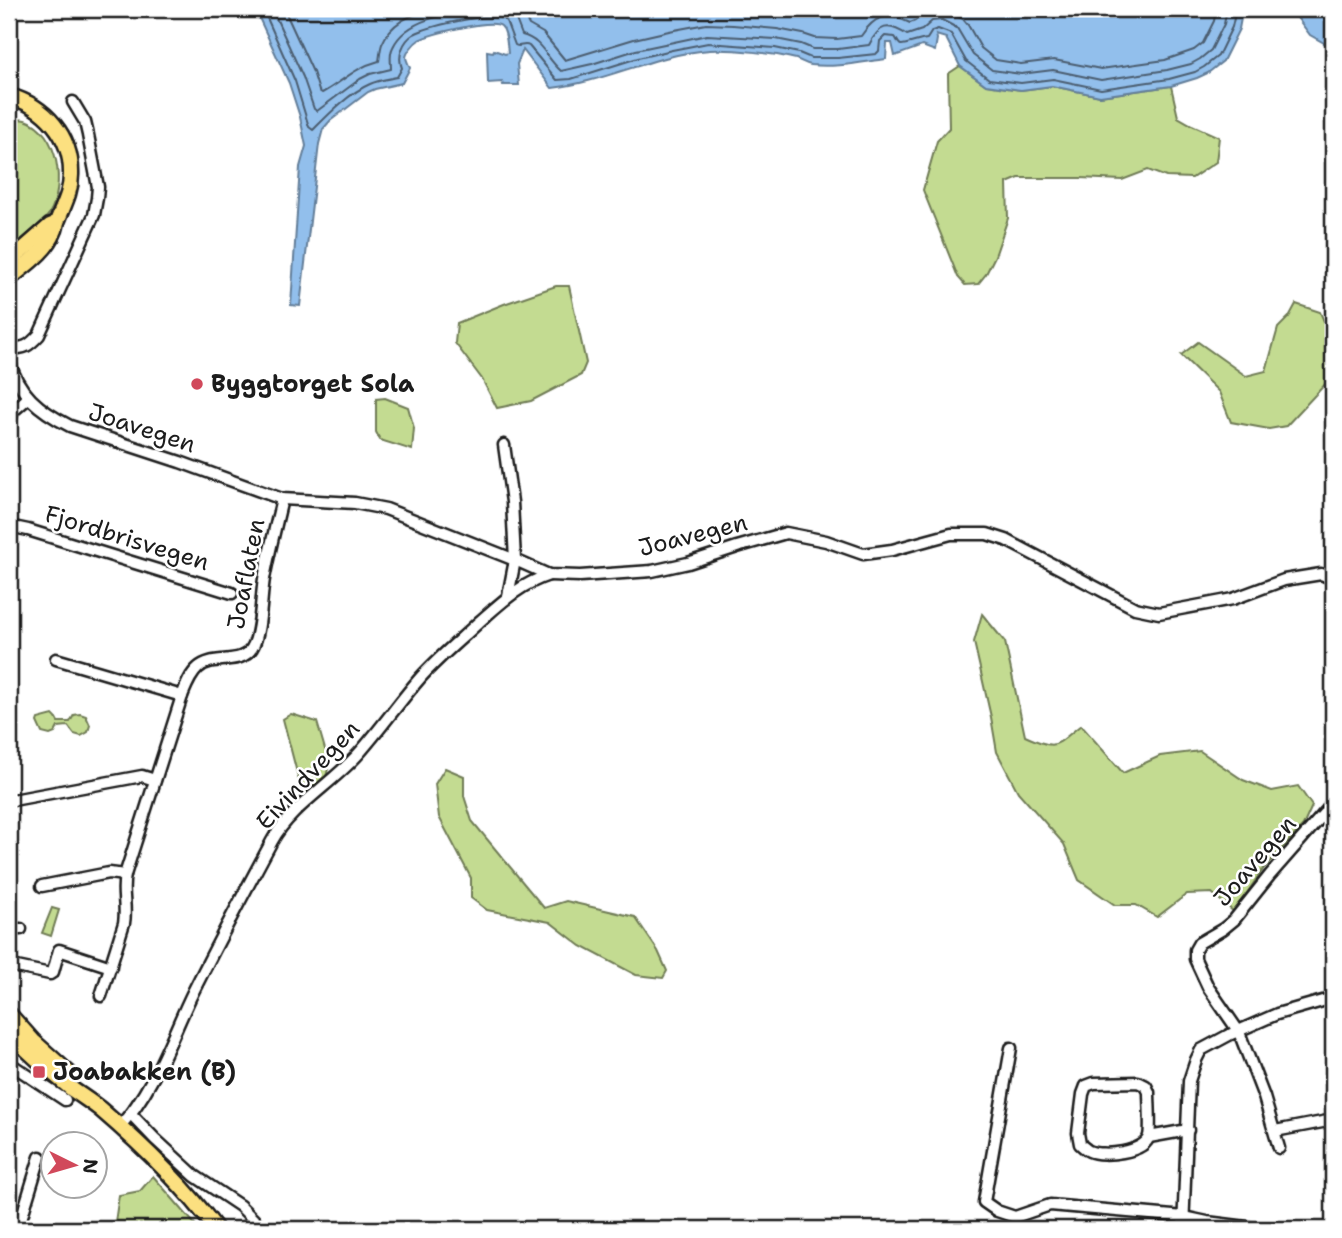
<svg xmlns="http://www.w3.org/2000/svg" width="1342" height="1238" viewBox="0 0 1342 1238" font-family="'Shantell Sans',sans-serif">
  <rect width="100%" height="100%" fill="#fff"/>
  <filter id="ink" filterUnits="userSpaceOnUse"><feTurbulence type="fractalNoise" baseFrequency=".0143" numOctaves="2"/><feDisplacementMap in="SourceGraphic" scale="14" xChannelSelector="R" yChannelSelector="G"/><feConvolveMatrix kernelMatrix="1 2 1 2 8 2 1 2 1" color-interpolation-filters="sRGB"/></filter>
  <g filter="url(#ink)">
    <!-- green -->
    <g fill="#c3db91" stroke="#707c56" stroke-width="2">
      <path d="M960 66 986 85 1021 90 1052 86 1100 96 1171 86 1178 117 1192 125 1219 137 1216 162 1192 178 1166 177 1148 170 1122 180 1080 178H1019L1007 183 1008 218 995 256 986 274 978 284 965 285 958 277 923 190 937 141 949 128 948 74Z"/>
      <path d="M9 119C14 119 20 119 25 120 59 131 66 187 49 214 43 223 18 242 9 250Z"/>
      <path d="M556 286H569L586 363 581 375 531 401 497 408 482 379 455 343 457 323 504 304Z"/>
      <path d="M1296 304 1320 312 1327 328 1332 377 1286 426 1269 429 1231 422 1219 392 1181 355 1198 342 1246 376 1266 371 1278 328 1289 317Z"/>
      <path d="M385 398 408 407 414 428 412 450 380 440 376 432V399Z"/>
      <path d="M982 614 1005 642 1025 736C1058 751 1054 746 1081 725L1123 773 1160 756 1200 751 1243 780 1272 791 1298 786 1312 806 1303 826 1264 868 1234 912 1212 893 1187 894 1157 917 1136 905H1115L1079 880 1064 844 1018 792 997 752 991 717 974 642Z"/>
      <path d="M80 714 86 716 90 725 88 732 81 736 74 734 68 726 58 727 55 733 50 735 42 733 37 722 38 719 53 715 56 718 58 722H70L74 715Z"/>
      <path d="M291 714 317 722 329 763 326 778 303 796 283 719Z"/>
      <path d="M445 768 464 776V796L472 821 544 908 566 901 635 917 658 951 667 971 663 978 636 975 581 946 550 922 487 910 471 898V878L439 817 435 784Z"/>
      <path d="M52 908 59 910 51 936 42 933Z"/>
      <path d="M153 1176 199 1229H114L119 1195 140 1191Z"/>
    </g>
    <!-- water -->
    <g fill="#92bfec" stroke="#637e99" stroke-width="2">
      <path d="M255 9H1246L1242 13 1239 29 1223 61 1208 73 1197 78 1171 86 1100 96 1052 86 1021 90 986 85 960 66 946 38 936 35 937 39 935 51 922 46 895 56 892 43H887L886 59C862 62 835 68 811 65 805 64 801 61 796 59 773 53 733 49 710 50 655 54 606 82 552 88L523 50 517 64 519 85H503L502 82 488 83 487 51 493 52 494 50 505 54 508 53C507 45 507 31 501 26 493 18 430 34 419 40 414 43 407 52 406 57 406 60 409 65 410 68L402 83 375 89 368 92 330 121 323 129 319 144 300 306 291 305 300 167 306 146 300 117 289 83Z"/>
      <path d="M1269 9H1333V48L1310 35 1295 15Z"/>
    </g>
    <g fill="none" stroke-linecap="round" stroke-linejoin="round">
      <!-- shore -->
      <g stroke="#4b5d6f" stroke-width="2">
        <path d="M263 9 295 81 309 127 313 130C328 115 349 93 370 84 378 80 388 79 397 77L402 68C397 56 403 41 414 34 429 26 480 15 496 17 502 17 502 18 506 21L515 45C519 48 524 43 529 46L557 80 571 79 638 58 672 50 708 43 775 48 799 53 811 58H838L876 54 879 51 880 41 885 36 895 37C897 39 898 44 901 45 904 46 922 39 927 39L932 31 938 29 951 34 966 61 989 79 1021 83 1053 79 1101 89 1169 79 1195 72 1204 67 1218 56 1232 27 1236 9"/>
        <path d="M272 9 303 77 314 109 317 111 360 79 370 74 391 69C391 62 389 54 393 47 407 17 453 13 482 9"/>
        <path d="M284 9 313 72 319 91 322 93C344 81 353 68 379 61 380 56 380 50 382 44 391 22 409 16 430 9"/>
        <path d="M503 9 515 17 522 35C542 40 546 58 561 71L592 64 636 50 707 35 776 39 801 44 813 49H838L869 45C879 25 888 22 907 35L922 30 932 21 942 20 957 28 973 55 992 70 1021 74 1053 70 1101 80 1167 70 1191 64 1200 59 1211 50 1224 24 1227 9"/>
        <path d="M521 9 529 25 543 33 565 60 634 39 669 31 706 24 733 25 777 29 803 34 815 38 837 39 861 36C875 15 887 12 910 23L915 21 928 11 936 9 944 10 963 19 968 25 981 48 996 60 1021 64 1054 60 1101 69 1165 60 1194 50 1203 43 1214 21 1216 9"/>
      </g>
      <defs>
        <g id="minor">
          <path d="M9 349C25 348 28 347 39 335L94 215 97 198 98 187 88 135 85 122 73 102"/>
          <path d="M9 359C17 393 40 411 70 426L180 462 282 499 355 503 386 509 515 560 549 575 580 576 652 571 688 563 737 547 786 533 826 541 863 554 892 550 951 534H987L1006 540 1135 608 1159 613 1233 599 1284 580 1321 574 1333 579"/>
          <path d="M9 423 13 411 28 398"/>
          <path d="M504 445 512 502 515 560 508 596"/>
          <path d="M9 526 28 530 232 593"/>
          <path d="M56 659 182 696"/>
          <path d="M13 800 142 776 155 780"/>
          <path d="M42 886 109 873 125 875"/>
          <path d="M9 929H21"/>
          <path d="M9 964 12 966 50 974 53 972 59 950 111 967"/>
          <path d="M101 996 124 923C127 906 121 892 125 875L182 696C186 686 190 675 198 668 213 654 241 666 252 648 261 634 261 596 264 579 269 552 276 525 282 499"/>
          <path d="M1011 1048 984 1202 997 1211 1015 1217 1050 1205 1184 1217 1207 1222 1263 1229"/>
          <path d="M9 1063 65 1100"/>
          <path d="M1138 1082 1146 1086 1149 1092C1149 1102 1151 1129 1149 1136 1145 1153 1102 1157 1089 1151 1088 1151 1081 1145 1080 1144L1078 1133 1083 1094 1086 1086 1094 1083Z"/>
          <path d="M131 1114 155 1139 195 1176 240 1206 263 1229"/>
          <path d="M119 1127C154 1090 171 1037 193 992 218 942 245 891 272 841 291 806 335 782 361 751 382 727 400 701 421 677 439 657 460 640 479 622 503 601 519 585 549 575"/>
          <path d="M1275 1131 1333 1120"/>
          <path d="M1149 1137 1188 1130"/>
          <path d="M1279 1148 1264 1097 1239 1032 1208 987 1195 959V950L1199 943 1223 929 1234 920 1270 875 1327 810 1333 800"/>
          <path d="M18 1229 40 1157"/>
          <path d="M1183 1229 1189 1081 1196 1060 1201 1050 1229 1035 1277 1014 1333 998"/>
        </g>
        <g id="primary">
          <path d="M9 96C45 106 72 136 71 175 71 193 63 206 57 222 56 225 56 229 54 232 47 251 24 266 9 279"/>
          <path d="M9 262 50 226 55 224"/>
          <path d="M9 1014 33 1041 71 1075"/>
          <path d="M9 1032C29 1053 51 1072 73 1090 82 1096 91 1102 100 1109 142 1145 183 1184 216 1229"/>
        </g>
      </defs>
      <!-- minor casing -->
      <use href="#minor" stroke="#1c1c1c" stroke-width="15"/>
      <!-- primary casing -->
      <use href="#primary" stroke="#1c1c1c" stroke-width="19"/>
      <!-- minor -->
      <use href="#minor" stroke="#fff" stroke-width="10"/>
      <!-- primary -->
      <use href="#primary" stroke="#fce080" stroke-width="14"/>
    </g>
  </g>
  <!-- markers -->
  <g fill="#d1495b" stroke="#fff" stroke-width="2.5">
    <circle cx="197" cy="384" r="7"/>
    <rect x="32" y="1065" width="14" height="14" rx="3.5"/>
  </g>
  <g text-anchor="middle" stroke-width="5" stroke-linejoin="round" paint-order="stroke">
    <!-- poi labels -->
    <g font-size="24" font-weight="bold" fill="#1c1c1c" stroke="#fff" text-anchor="start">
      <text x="211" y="392">Byggtorget Sola</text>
      <text x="53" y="1080">Joabakken (B)</text>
    </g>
    <!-- street labels -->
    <g font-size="24" fill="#1c1c1c" stroke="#fff">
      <text transform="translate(142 428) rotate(18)" y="8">Joavegen</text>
      <text transform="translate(693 535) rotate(-14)" y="8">Joavegen</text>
      <text transform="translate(127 538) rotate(17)" y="8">Fjordbrisvegen</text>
      <text transform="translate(246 574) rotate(-79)" y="8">Joaflaten</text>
      <text transform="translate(308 775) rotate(-47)" y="8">Eivindvegen</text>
      <text transform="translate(1255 861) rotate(-49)" y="8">Joavegen</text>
    </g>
  </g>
  <!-- margin -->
  <rect width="1342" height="1238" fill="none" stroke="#fff" stroke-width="35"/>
  <rect x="18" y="18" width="1307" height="1203" fill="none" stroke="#1c1c1c" stroke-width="2.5" filter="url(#ink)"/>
  <!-- north arrow -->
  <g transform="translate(74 1165) rotate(95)"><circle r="33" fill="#ffffff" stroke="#a4a4a4" stroke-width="2"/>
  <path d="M0-5L12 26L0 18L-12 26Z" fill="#d1495b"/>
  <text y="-10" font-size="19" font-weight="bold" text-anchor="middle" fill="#1c1c1c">N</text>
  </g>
</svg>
